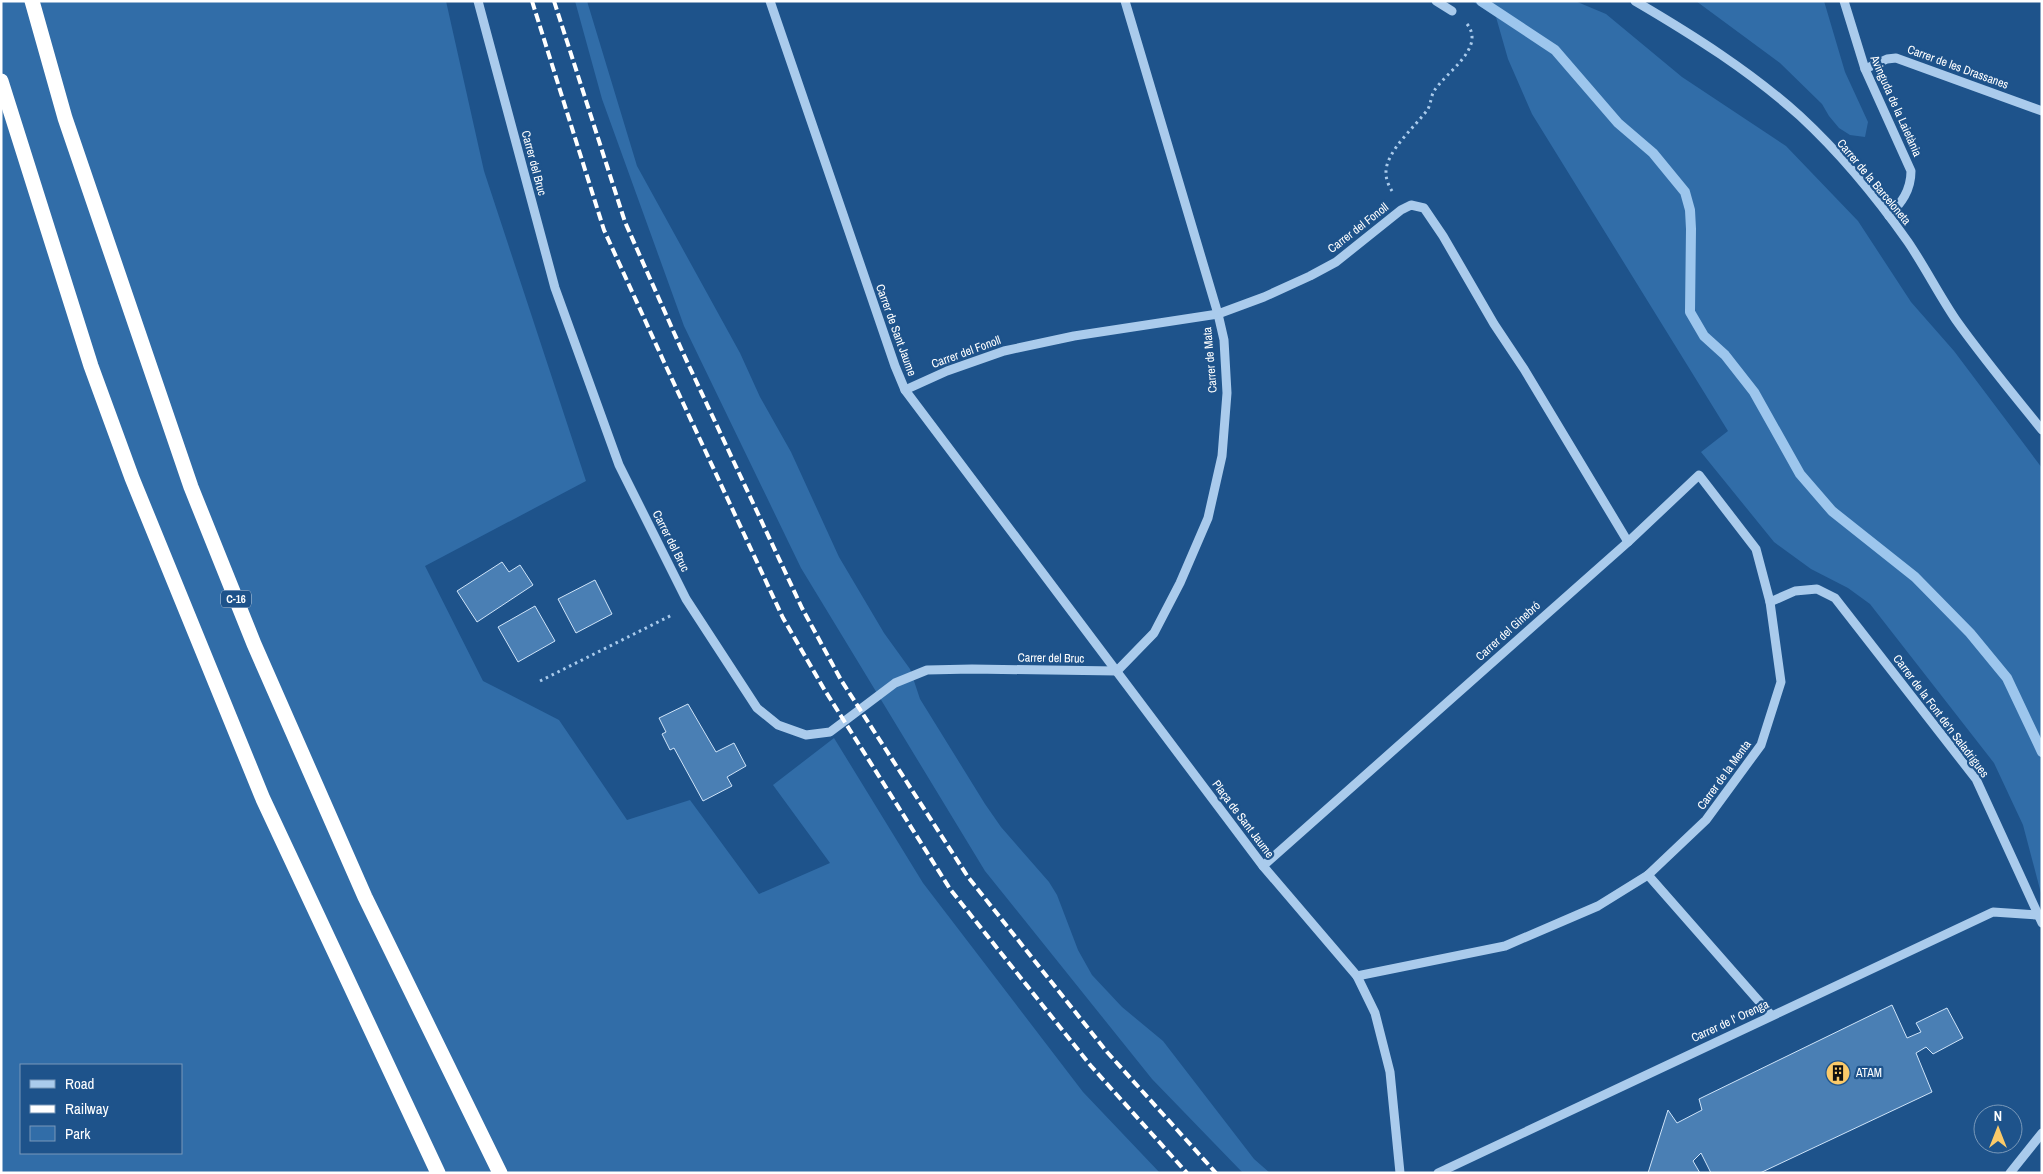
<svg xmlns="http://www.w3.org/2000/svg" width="2043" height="1174" viewBox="0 0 2043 1174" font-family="'Archivo Narrow',sans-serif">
  <rect width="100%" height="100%" fill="#1e538b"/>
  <!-- green -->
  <g fill="#316da8" fill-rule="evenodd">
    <path d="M1 1H446L484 171 586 481 425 566 483 681 559 720 627 820 690 800 759 894 830 863 773 785 834 738 923 883 1083 1092 1160 1173H1ZM21 1065H181V1153H21Z"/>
    <path d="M575 1H587L637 166 740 353 760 397 791 452 839 557 884 633 910 669 920 699 985 804 1001 827 1049 882 1057 895 1078 950 1092 975 1122 1007 1163 1041 1254 1159 1270 1173H1243L1152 1079 985 871 801 568 684 326 602 99Z"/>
    <path d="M1472 1H1575L1606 14 1682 77 1786 146 1858 221 1911 302 1954 351 2042 468V897L2023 825 1994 763 1870 604 1848 588 1811 569 1774 542 1701 452 1728 431 1532 114 1508 59 1496 17Z"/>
    <path d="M1696 1H1824L1845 72 1868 122 1865 137 1850 135 1839 128 1829 116 1822 104 1780 63Z"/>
  </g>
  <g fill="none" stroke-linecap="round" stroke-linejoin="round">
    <!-- stream -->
    <path stroke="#9dc6ed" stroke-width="10" d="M1481 1 1555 50 1618 123 1653 153 1685 192 1690 210 1691 229 1690 312 1704 336 1725 355 1754 392 1800 474 1832 511 1915 577 1970 633 2007 678 2042 752"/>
  </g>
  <!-- building -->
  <g fill="#4a7fb4" stroke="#cfe4f9">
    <path d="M502 562 509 572 520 565 533 585 477 622 457 591Z"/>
    <path d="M595 580 612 614 576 633 558 599Z"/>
    <path d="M535 606 555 641 518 662 498 627Z"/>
    <path d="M688 704 716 752 734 743 746 766 727 777 732 786 703 801 674 748 670 750 662 734 666 732 659 718Z"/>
    <path d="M1892 1005 1907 1038 1921 1032 1916 1023 1947 1008 1963 1038 1933 1054 1926 1047 1916 1053 1932 1092 1760 1173H1711L1701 1153 1693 1161 1700 1173H1648L1668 1110 1677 1123 1702 1110 1699 1099Z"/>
  </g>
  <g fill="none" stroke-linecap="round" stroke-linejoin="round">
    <!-- path -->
    <g stroke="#aacbec" stroke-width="3" stroke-dasharray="2.5 4" stroke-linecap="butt">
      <path d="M1392 191C1389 186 1386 180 1386 173 1385 152 1416 126 1428 109 1431 103 1431 96 1434 91 1446 72 1486 48 1467 24"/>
      <path d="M540 681 672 615"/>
    </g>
    <!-- minor -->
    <g stroke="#aacbec" stroke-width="9">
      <path d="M478 1 555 288 619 465 686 599 757 708 778 725 806 735 830 732 895 683 927 670 972 669 1117 671"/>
      <path d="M770 1 895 366 905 390 1263 866 1357 976 1375 1013 1390 1072 1400 1173"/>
      <path d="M1436 1 1452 11"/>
      <path d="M1635 1C1693 35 1750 71 1800 116 1840 153 1877 198 1908 242 1925 267 1939 295 1956 320 1983 358 2013 394 2042 430"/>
      <path d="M1844 1 1865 69 1911 171C1911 191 1901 203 1889 216"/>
      <path d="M1865 69 1887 59 1896 58 2042 111"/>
      <path d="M905 390 947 371 1004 351 1074 336 1218 314 1264 297 1310 276 1336 262 1401 210 1411 205 1424 208 1443 236 1494 324 1524 369 1628 542"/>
      <path d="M1770 602 1795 591 1817 589 1835 598 1976 779 2042 923"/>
      <path d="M1117 671 1154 633 1180 583 1208 518 1222 456 1227 393 1224 340 1218 314 1125 1"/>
      <path d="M1263 866 1628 542 1699 475 1756 549 1770 602 1781 682 1761 745 1706 820 1648 875 1598 906 1505 946 1357 976"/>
      <path d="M1648 875 1771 1015"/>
      <path d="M1438 1173 1993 912 2037 915"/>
      <path d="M2010 1173 2042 1133"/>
    </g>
    <!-- highway -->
    <g stroke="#fff" stroke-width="15">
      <path d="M32 1 65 118 191 487 254 644 365 897 500 1173"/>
      <path d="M1 81 91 366 132 478 263 799 438 1173"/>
    </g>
    <!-- rail -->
    <g stroke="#fff" stroke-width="4" stroke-dasharray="9 4" stroke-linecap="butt">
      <path d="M532 1 604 230 664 362 783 618 824 689 950 889 1091 1066 1187 1173"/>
      <path d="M554 1 625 222 683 353 802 608 841 680 968 877 1107 1052 1216 1173"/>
    </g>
  </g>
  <!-- icons -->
  <defs>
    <symbol id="building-disc" viewBox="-11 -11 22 22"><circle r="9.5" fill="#fbca69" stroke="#1e538b"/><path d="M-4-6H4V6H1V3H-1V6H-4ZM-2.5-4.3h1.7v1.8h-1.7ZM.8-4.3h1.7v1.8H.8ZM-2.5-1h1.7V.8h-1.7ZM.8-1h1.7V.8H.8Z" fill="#111"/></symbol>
  </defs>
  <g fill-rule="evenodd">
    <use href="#building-disc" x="1824" y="1059" width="28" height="28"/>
  </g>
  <g text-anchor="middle" stroke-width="4.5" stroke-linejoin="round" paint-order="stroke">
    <!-- shield labels -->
    <rect fill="#1e538b" stroke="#bccbdc" stroke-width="1" x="221" y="590.5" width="30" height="17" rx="4"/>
    <g font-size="11" font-weight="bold" fill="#fff">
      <text x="236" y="603">C-16</text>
    </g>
    <!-- street labels -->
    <g font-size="12" fill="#fff" stroke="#1e538b">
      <text transform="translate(1958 67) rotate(20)" y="4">Carrer de les Drassanes</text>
      <text transform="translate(1896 106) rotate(66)" y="4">Avinguda de la Laietània</text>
      <text transform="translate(534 163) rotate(75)" y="4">Carrer del Bruc</text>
      <text transform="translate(1874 182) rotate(50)" y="4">Carrer de la Barceloneta</text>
      <text transform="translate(1358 228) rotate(-38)" y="4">Carrer del Fonoll</text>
      <text transform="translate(896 330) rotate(70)" y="4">Carrer de Sant Jaume</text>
      <text transform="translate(966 352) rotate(-20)" y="4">Carrer del Fonoll</text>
      <text transform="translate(1210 360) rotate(-95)" y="4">Carrer de Mata</text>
      <text transform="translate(671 541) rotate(63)" y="4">Carrer del Bruc</text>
      <text transform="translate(1508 631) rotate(-42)" y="4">Carrer del Ginebró</text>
      <text transform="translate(1051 658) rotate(1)" y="4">Carrer del Bruc</text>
      <text transform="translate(1941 716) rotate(53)" y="4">Carrer de la Font de'n Saladrigues</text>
      <text transform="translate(1724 775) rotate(-54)" y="4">Carrer de la Menta</text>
      <text transform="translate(1243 819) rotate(53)" y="4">Plaça de Sant Jaume</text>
      <text transform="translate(1730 1021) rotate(-25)" y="4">Carrer de l' Orenga</text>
    </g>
    <!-- poi labels -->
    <g font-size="12" fill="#fff" stroke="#1e538b" text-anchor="start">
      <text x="1856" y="1077">ATAM</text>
    </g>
  </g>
  <!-- border -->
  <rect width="2043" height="1174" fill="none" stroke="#ffffff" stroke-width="5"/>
  <!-- legend -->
  <rect x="20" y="1064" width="162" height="90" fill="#1e538b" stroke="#7898b9"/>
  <rect x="30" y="1080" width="25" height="8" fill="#aacbec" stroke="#7898b9"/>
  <text x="65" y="1089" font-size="15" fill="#ffffff">Road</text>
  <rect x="30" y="1105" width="25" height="8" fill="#ffffff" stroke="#7898b9"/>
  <text x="65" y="1114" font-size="15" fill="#ffffff">Railway</text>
  <rect x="30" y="1126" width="25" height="15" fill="#316da8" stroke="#7898b9"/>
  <text x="65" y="1139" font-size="15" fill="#ffffff">Park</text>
  <!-- north arrow -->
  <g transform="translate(1998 1129)"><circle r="24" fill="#1e538b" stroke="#7898b9"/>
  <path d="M0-4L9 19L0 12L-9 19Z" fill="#fbca69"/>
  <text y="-8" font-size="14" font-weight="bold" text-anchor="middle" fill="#ffffff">N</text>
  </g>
</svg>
